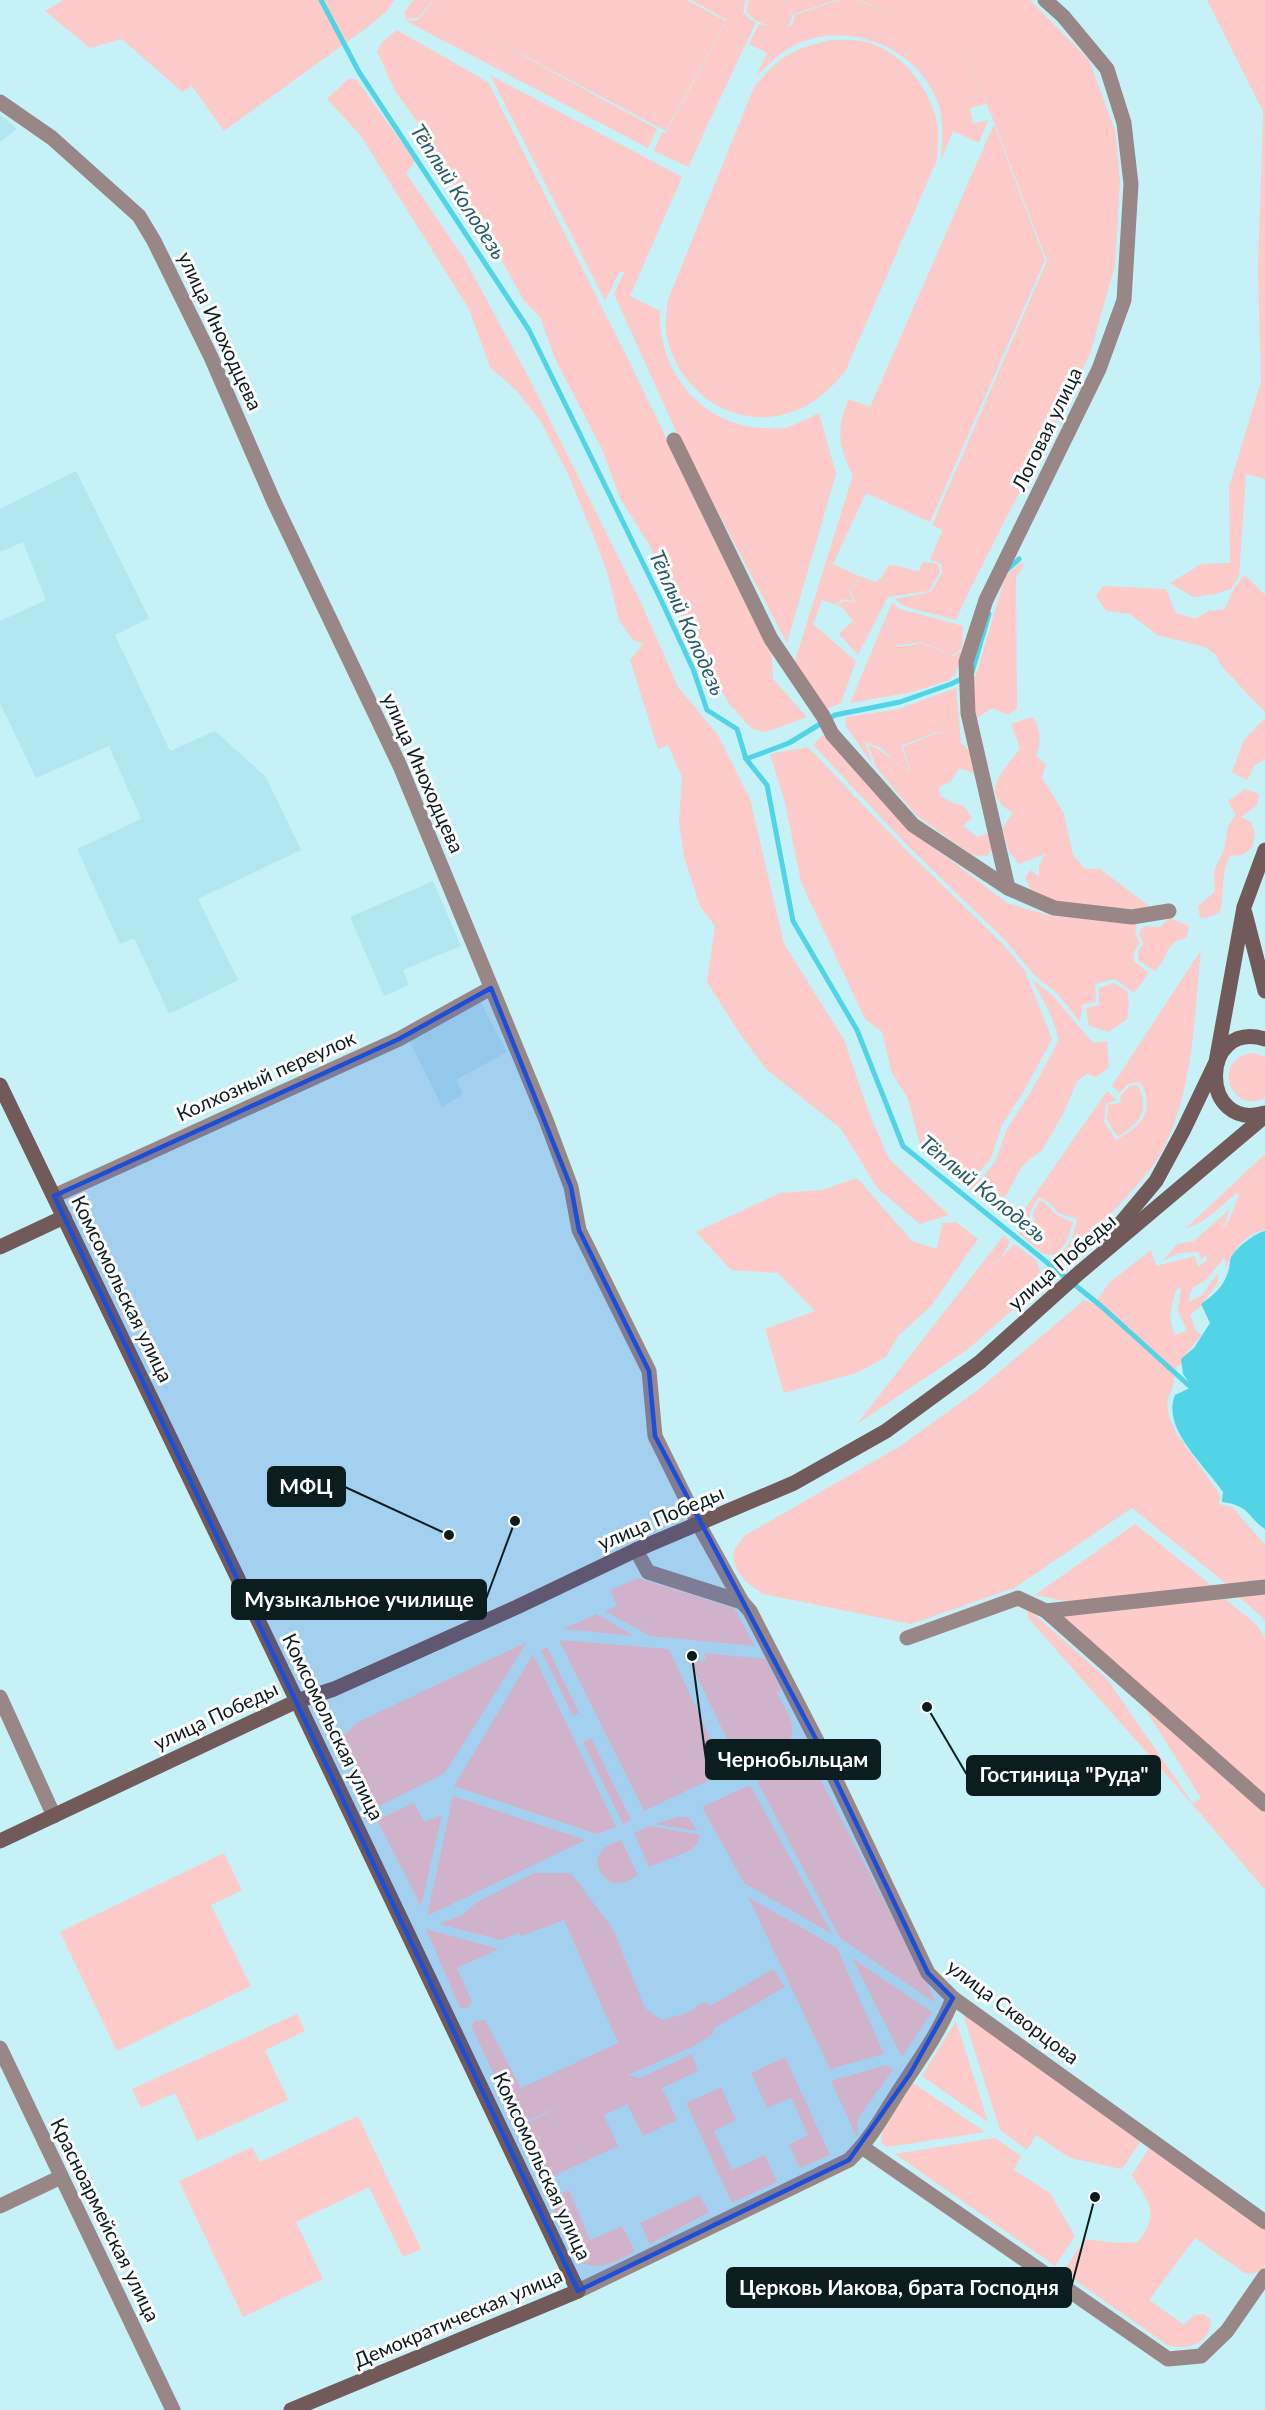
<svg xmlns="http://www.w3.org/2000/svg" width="1265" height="2410" viewBox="0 0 1265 2410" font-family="Lato,sans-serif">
  <rect width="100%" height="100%" fill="#c6f1f7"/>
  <!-- built -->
  <g fill="#b2e7f0">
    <path d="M0 115 17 129 0 142Z"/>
    <path d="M76 471 149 618 115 635 170 751 215 731 266 777 301 850 198 899 238 980 169 1014 134 938 120 944 77 849 141 819 109 746 36 778 0 703V621L46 600 23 542 0 552V509Z"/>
    <path d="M433 881 461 946 403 970 409 985 384 996 350 917Z"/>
    <path d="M480 1001 507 1052 456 1080 463 1094 442 1107 408 1038Z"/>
  </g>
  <!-- green -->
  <g fill="#fdcbc9" fill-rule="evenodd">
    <path d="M63 0H394L387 11 365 29 224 131 192 86 182 92 122 39 90 48 45 11Z"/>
    <path d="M414 0H433L418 18 406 19 404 12Z"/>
    <path d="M434 0H687L726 21 666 131 474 29 657 129 648 148 406 21 418 20Z"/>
    <path d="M691 0H743L746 1 743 11 749 19 756 22 688 167 654 151 662 132 666 133 727 20Z"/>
    <path d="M749 0H781L790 3 784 0H836L794 14 793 7V15L787 28 792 25 795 15 839 0H858L905 21 860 0H1030L1089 60 1115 130 1120 182 1115 265 1090 354 967 595 956 620 903 606 895 599 931 592 942 573 941 564 930 559 943 530 932 525 1047 261 996 127 963 46 986 104 970 108 973 124 988 120 979 143 953 131 941 160C942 139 945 116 935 96 913 46 850 22 799 43 782 50 768 64 756 77L767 53 749 44 759 24 782 29C768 26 755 23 746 11Z"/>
    <path d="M1207 0H1265V479L1246 474 1239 576 1231 589 1215 594 1193 597 1170 583 1201 564 1230 563 1229 487 1261 382 1258 270 1263 111Z"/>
    <path d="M397 30 488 82 626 355 772 655 773 679 807 717 766 732 752 729 729 704 674 602 650 546 620 498 602 449 556 361 540 317 524 301 470 202 446 177 431 141 395 91 377 51 382 42Z"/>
    <path d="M831 40C840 40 850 39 859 41 900 46 932 89 938 128 939 138 937 150 937 160L845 372C832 387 818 401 799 409 740 436 676 393 666 332 665 322 667 310 668 300L754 87C780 56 792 49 831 40Z"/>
    <path d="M490 75 682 177 630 296 660 311C657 372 704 428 766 428 772 428 779 429 785 428 796 425 808 418 819 413L836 474 787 643 680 440 614 294 624 273 620 271 605 301Z"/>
    <path d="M348 79H356L415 161 406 173 465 260 529 378 642 605 678 687 718 735 750 799 784 944 844 1040 869 1113 889 1159 949 1215 920 1224 878 1189 841 1129 766 1069 742 1037 707 982 715 926 700 906 684 857 679 823 682 777 668 745 658 749 630 660 643 644 632 639 619 620 608 575 592 532 568 474 541 422 517 391 490 367 469 309 361 136 327 99Z"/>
    <path d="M994 124 1045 260 930 522 866 493 833 564 861 577 849 590 853 601 842 599 837 605 822 600 813 624 856 661 841 703 824 710 795 661 853 475C838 448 836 426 849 399L870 407Z"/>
    <path d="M923 562 938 564 940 572 929 591 888 597 858 655 839 634 853 621 843 608 838 605 843 601 855 602 850 590 862 577 876 582 882 577 888 566C898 563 908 571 919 571Z"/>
    <path d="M1021 562 1024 565 1016 578 1017 709 1008 715 992 708 977 718 970 681 976 675 1005 577Z"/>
    <path d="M1245 575 1265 595V712L1222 667 1216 655 1205 647 1157 635 1130 614 1106 611 1096 596 1103 586 1166 589 1176 613 1195 619 1209 611 1225 609 1234 588Z"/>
    <path d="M892 603 900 609 963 626 962 649 953 655 921 642 891 646H908L921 643 954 656 962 651 957 671 954 669 956 672 950 680 912 692 850 703Z"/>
    <path d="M956 688 961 743C970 752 980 760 973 773L959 768 951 781 939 787 940 796 955 804 963 805 972 818 963 826 977 837 990 833 995 847 987 856 972 855 916 815 876 767 868 745C884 750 894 764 910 771L903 747 937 733 944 734 937 732 901 746 909 770 898 765 881 748 865 742 873 765 845 725 847 717 899 709Z"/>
    <path d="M1032 717C1042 730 1041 741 1036 756L1046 765 1042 777 1064 814 1073 855 1085 869H1100L1149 906 1136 910 1059 904 1031 889 1025 877 1031 870 1039 877V866L1045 854 1019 864 1009 851 1002 829 1013 813C977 792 1004 772 1020 748L1011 724Z"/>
    <path d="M1265 718V759L1255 765 1247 780 1232 772 1244 740Z"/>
    <path d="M823 735 911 830 1007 903 1051 916 1137 924 1135 933 1140 943 1134 951V961L1149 973 1134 993 1115 979 1095 984 1096 1002 1083 1004 1080 1022 1057 993 1034 975 1006 941 909 847 813 745Z"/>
    <path d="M808 747 906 850 1002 943 1025 971 1052 1039 1025 1089 1002 1125 991 1158 978 1174 989 1198 997 1203 992 1208 920 1144 908 1099 892 1073 882 1032 865 1019 801 882 785 802 770 754Z"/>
    <path d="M1245 789 1259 794 1257 805 1241 817 1251 822 1255 834 1252 848 1242 855 1230 856C1220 874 1225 892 1220 912L1210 917 1200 918 1198 906 1215 892 1214 871 1224 850 1228 826 1236 815 1228 801Z"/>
    <path d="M1170 918 1189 926 1187 937C1162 944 1170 957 1155 971L1138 960V952L1143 944 1139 933 1144 926 1160 927Z"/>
    <path d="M1201 950C1194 1016 1194 1091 1162 1151 1151 1172 1134 1188 1119 1205 1099 1226 1079 1247 1059 1268L1048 1258H1058L1072 1239 1077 1219 1058 1213 1050 1203 1039 1197 1030 1212V1217L1020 1216 1107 1091 1117 1100 1106 1104 1104 1122 1116 1140C1142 1126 1156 1111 1140 1082L1128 1084 1119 1093 1112 1086Z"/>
    <path d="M1032 979 1053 996 1093 1043 1107 1041 1109 1067 1096 1077 1087 1074 1077 1081 1065 1110 1043 1149 1022 1166 1005 1197 994 1195 984 1175 995 1162 1007 1129 1032 1090 1059 1040 1051 1015Z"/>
    <path d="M1114 983 1127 991 1129 1003 1127 1019 1109 1032 1089 1026 1086 1008 1099 1005V988Z"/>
    <path d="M1254 1053 1265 1057V1098C1230 1116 1210 1057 1254 1053Z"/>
    <path d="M1138 1085C1150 1112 1140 1122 1118 1137L1107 1120 1108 1105 1121 1103 1120 1096 1130 1086Z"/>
    <path d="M1265 1154V1230C1247 1232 1231 1252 1226 1269L1224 1258 1206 1280 1192 1288 1188 1302 1202 1295 1218 1273V1283L1200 1307 1190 1315 1197 1333 1202 1335 1186 1353 1182 1364 1176 1367 1172 1390 1167 1400 1169 1417 1177 1434 1220 1495 1219 1504 1232 1507 1265 1545V1582L1229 1586 1132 1508 1014 1588 911 1624 763 1594 746 1582 736 1568 733 1557 735 1548 744 1536 902 1445 979 1389 1084 1300 1094 1304 1110 1282 1151 1250 1156 1266 1195 1256 1198 1267 1207 1260 1206 1254 1201 1260 1198 1252 1179 1253 1163 1261 1177 1244 1194 1241 1230 1209 1223 1228 1229 1220 1239 1195 1237 1193C1221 1205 1205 1224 1186 1228ZM1181 1287 1178 1311 1187 1331 1175 1335C1167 1320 1171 1306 1176 1290Z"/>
    <path d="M857 1178 912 1241 937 1249 942 1223 956 1222 978 1239 931 1306 898 1336 886 1357 856 1373 784 1393 765 1329 815 1311 778 1273 731 1270 696 1232 780 1193 822 1190Z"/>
    <path d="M1040 1200C1056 1210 1051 1215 1073 1222L1068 1238 1057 1255 1043 1254 1019 1234 1016 1221H1035L1033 1213Z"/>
    <path d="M1004 1235 1010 1242 1001 1258 989 1267C1001 1261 1005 1253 1014 1244L1037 1261 1042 1278 1027 1291 1032 1293 968 1349 857 1424Z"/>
    <path d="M1135 1524 1216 1589 1071 1602 1035 1595Z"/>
    <path d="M638 1578 734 1608 755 1646 650 1636 605 1611 617 1606 610 1590Z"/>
    <path d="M1265 1591V1622L1261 1616 1235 1594Z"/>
    <path d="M1225 1599 1257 1625 1265 1639V1795L1058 1615Z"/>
    <path d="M1026 1607 1107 1679 1193 1804 1201 1798 1144 1707 1265 1812V1890L1193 1805 1029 1619Z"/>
    <path d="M597 1614 634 1636 563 1629Z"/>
    <path d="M559 1640 669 1649 726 1772 644 1811Z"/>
    <path d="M527 1642 445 1773 373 1809 342 1738 356 1723Z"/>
    <path d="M547 1647 579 1713 573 1716 541 1650Z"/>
    <path d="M704 1653 766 1659 781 1690 777 1693C785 1709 800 1727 788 1743L740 1766 691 1664 706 1659Z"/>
    <path d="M533 1654 616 1827 597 1834 454 1786Z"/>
    <path d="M591 1738 631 1820 623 1824 583 1742Z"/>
    <path d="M809 1758 930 1988 935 2003 840 1938 757 1781Z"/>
    <path d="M750 1785 832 1934 744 1883 702 1807Z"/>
    <path d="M453 1796 586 1840 427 1916Z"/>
    <path d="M414 1803 424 1822 442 1815 421 1906 377 1820Z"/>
    <path d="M678 1817H688L698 1831 654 1824Z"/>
    <path d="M650 1826 700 1835 697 1845 689 1851 649 1867 634 1833Z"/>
    <path d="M621 1840 638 1875C633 1878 627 1882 620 1883 605 1885 592 1866 600 1853 605 1845 613 1843 621 1840Z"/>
    <path d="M224 1853 242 1890 211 1905 251 1986 117 2051 60 1932Z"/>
    <path d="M534 1873H571L613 1929 645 2008 662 2020 687 2013 704 2002 712 2005 773 1969 785 1987 714 2028 713 2034 692 2047 628 2075 640 2078 692 2054 698 2071 662 2088 677 2120 643 2136 627 2104 604 2115 618 2146 543 2181 518 2127 567 2103 517 2125 472 2027 474 2021 485 2020 521 2088 618 2043 564 1920 522 1936 518 1933 501 1940 439 1924 462 1915 477 1902Z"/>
    <path d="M748 1897 837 1948 884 2054 830 2069Z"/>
    <path d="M426 1929 499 1949 457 1968 472 2002 467 2008H460Z"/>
    <path d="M852 1958 932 2012 902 2057Z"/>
    <path d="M297 2014 305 2031 265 2050 288 2100 197 2141 175 2093 141 2108 132 2089Z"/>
    <path d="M966 2015 1142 2139 1122 2169 1070 2158 1036 2135 1027 2150 1000 2130 964 2017Z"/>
    <path d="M956 2021 988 2122 922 2076Z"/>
    <path d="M785 2057 830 2155 800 2168 789 2145 808 2135 791 2098 767 2108 751 2073Z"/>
    <path d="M886 2065 893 2070 858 2118 857 2138 831 2081Z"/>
    <path d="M913 2083 985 2132 887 2147 881 2142 882 2132Z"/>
    <path d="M721 2087 736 2120 714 2131 732 2170 765 2155 777 2182 732 2203 686 2103Z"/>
    <path d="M358 2116 421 2249 403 2257 369 2187 296 2222 323 2279 243 2317 179 2181 252 2147 260 2162Z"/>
    <path d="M995 2138 1021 2156 1014 2170 1050 2193 1075 2236 1055 2266 895 2154Z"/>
    <path d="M1151 2145 1265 2227V2265C1260 2273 1254 2273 1246 2274L1195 2238 1149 2300 1184 2325 1194 2315 1204 2314 1211 2320C1210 2343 1189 2350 1169 2346L1063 2272 1085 2239 1118 2243 1138 2242C1161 2212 1149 2204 1132 2175Z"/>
    <path d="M569 2190 590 2240 622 2226 635 2251C615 2261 604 2272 580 2262L549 2200Z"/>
    <path d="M699 2195 709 2212 650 2244 640 2223Z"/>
  </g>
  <!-- water -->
  <path fill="#50d4e6" d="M1265 1231V1529C1246 1516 1251 1506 1222 1502L1223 1492C1206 1466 1161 1429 1175 1395L1192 1387 1183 1374 1181 1359 1194 1348 1210 1323 1201 1304C1213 1296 1224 1286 1228 1272 1230 1267 1229 1262 1231 1257 1236 1248 1255 1233 1265 1231Z"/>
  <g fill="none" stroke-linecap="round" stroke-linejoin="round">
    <!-- stream -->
    <g stroke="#50d4e6" stroke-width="5">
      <path d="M321 0 359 72 529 330 662 602 693 669 707 710 737 729 746 759 767 785 793 921 857 1030 903 1146 1101 1306 1195 1391"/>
      <path d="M1007 570 1019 559"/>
      <path d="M972 672 989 614"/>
      <path d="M746 759 789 743 835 715 900 702 951 684 965 677"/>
    </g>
    <!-- street -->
    <g stroke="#988786" stroke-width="15">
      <path d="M0 102 52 138 139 216 154 241 211 357 274 502 400 766 546 1120 571 1187 579 1230 649 1371 655 1436 699 1525 742 1602 750 1611 818 1743 928 1973 953 1998 1265 2222"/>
      <path d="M674 440 771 639 823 716 832 734 913 825 1008 888 1054 908 1132 917 1169 911"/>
      <path d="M1008 888 968 713 966 662 986 600 1099 369 1124 300 1131 184 1124 123 1107 69 1063 16 1045 0"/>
      <path d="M54 1196 399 1039 491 988"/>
      <path d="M636 1550 648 1572 742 1602"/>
      <path d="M1046 1611 1265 1587"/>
      <path d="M907 1638 1018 1598 1046 1611 1265 1804"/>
      <path d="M0 1697 54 1816"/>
      <path d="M0 2048 173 2410"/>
      <path d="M862 2147 1168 2359 1201 2356 1227 2331 1265 2276"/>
      <path d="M0 2206 61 2177"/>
      <path d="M578 2291 849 2160C870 2140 884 2114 900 2089 919 2060 941 2030 953 1998"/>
    </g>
    <!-- secondary -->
    <g stroke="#715a59" stroke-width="15">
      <path d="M1245 913 1265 991"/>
      <path d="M1265 1039C1199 1019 1199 1133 1265 1113"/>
      <path d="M0 1085 297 1701 578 2291 291 2410"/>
      <path d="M1110 1236 1156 1181 1183 1131 1216 1062 1244 907 1265 850"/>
      <path d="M0 1247 64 1217"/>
      <path d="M0 1841 297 1701 334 1689 517 1607 636 1550 794 1483 886 1431 980 1362 1079 1273 1265 1116"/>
    </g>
  </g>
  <!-- marked area -->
  <path fill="#1d4ed8" fill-opacity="0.2" stroke="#1d4ed8" stroke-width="4.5" stroke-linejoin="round" d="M491 988 571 1187 579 1230 649 1371 655 1436 818 1743 928 1973 953 1998 910 2074 849 2160 578 2291 54 1196 399 1039Z"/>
  <g text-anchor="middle" stroke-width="6" stroke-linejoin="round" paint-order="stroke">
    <!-- street labels -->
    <g font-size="20" fill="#0c1d1f" stroke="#fff">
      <text transform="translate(220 331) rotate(65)" y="7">улица Иноходцева</text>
      <text transform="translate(1047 429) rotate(-64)" y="7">Логовая улица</text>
      <text transform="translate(423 773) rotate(66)" y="7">улица Иноходцева</text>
      <text transform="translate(266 1076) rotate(-24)" y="7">Колхозный переулок</text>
      <text transform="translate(1062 1262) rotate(-41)" y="7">улица Победы</text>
      <text transform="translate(122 1289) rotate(64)" y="7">Комсомольская улица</text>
      <text transform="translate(661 1518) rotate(-23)" y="7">улица Победы</text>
      <text transform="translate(216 1716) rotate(-25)" y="7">улица Победы</text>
      <text transform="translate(333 1727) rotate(64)" y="7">Комсомольская улица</text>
      <text transform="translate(1013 2012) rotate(37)" y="7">улица Скворцова</text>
      <text transform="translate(542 2166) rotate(65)" y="7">Комсомольская улица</text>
      <text transform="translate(105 2220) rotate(64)" y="7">Красноармейская улица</text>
      <text transform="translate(458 2318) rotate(-23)" y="7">Демократическая улица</text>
    </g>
    <!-- water labels -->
    <g font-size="21" font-style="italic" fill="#265c64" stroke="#fff">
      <text transform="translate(458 192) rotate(57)" y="7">Тёплый Колодезь</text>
      <text transform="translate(687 623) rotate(66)" y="7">Тёплый Колодезь</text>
      <text transform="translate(983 1189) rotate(39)" y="7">Тёплый Колодезь</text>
    </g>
  </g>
  <!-- callouts -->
  <path fill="none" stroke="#0c1d1f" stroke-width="2" d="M449 1535L345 1487M515 1521L486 1599M692 1656L706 1760M927 1707L967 1775M1095 2197L1071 2288"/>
  <g fill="#0c1d1f" stroke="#fff" stroke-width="2">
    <circle cx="449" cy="1535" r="6"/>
    <circle cx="515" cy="1521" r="6"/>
    <circle cx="692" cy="1656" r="6"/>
    <circle cx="927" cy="1707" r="6"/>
    <circle cx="1095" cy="2197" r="6"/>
  </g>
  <g fill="#0c1d1f" stroke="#0c1d1f" stroke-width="2">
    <rect x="268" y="1467" width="77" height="39" rx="6"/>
    <rect x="232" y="1580" width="254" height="39" rx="6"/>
    <rect x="706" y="1740" width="174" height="39" rx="6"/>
    <rect x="967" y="1756" width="193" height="39" rx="6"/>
    <rect x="727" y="2268" width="344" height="39" rx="6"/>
  </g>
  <g font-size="21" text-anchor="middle" font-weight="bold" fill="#fff">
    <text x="306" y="1494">МФЦ</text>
    <text x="359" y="1607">Музыкальное училище</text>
    <text x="793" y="1767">Чернобыльцам</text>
    <text x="1064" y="1782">Гостиница "Руда"</text>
    <text x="899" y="2295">Церковь Иакова, брата Господня</text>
  </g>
</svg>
